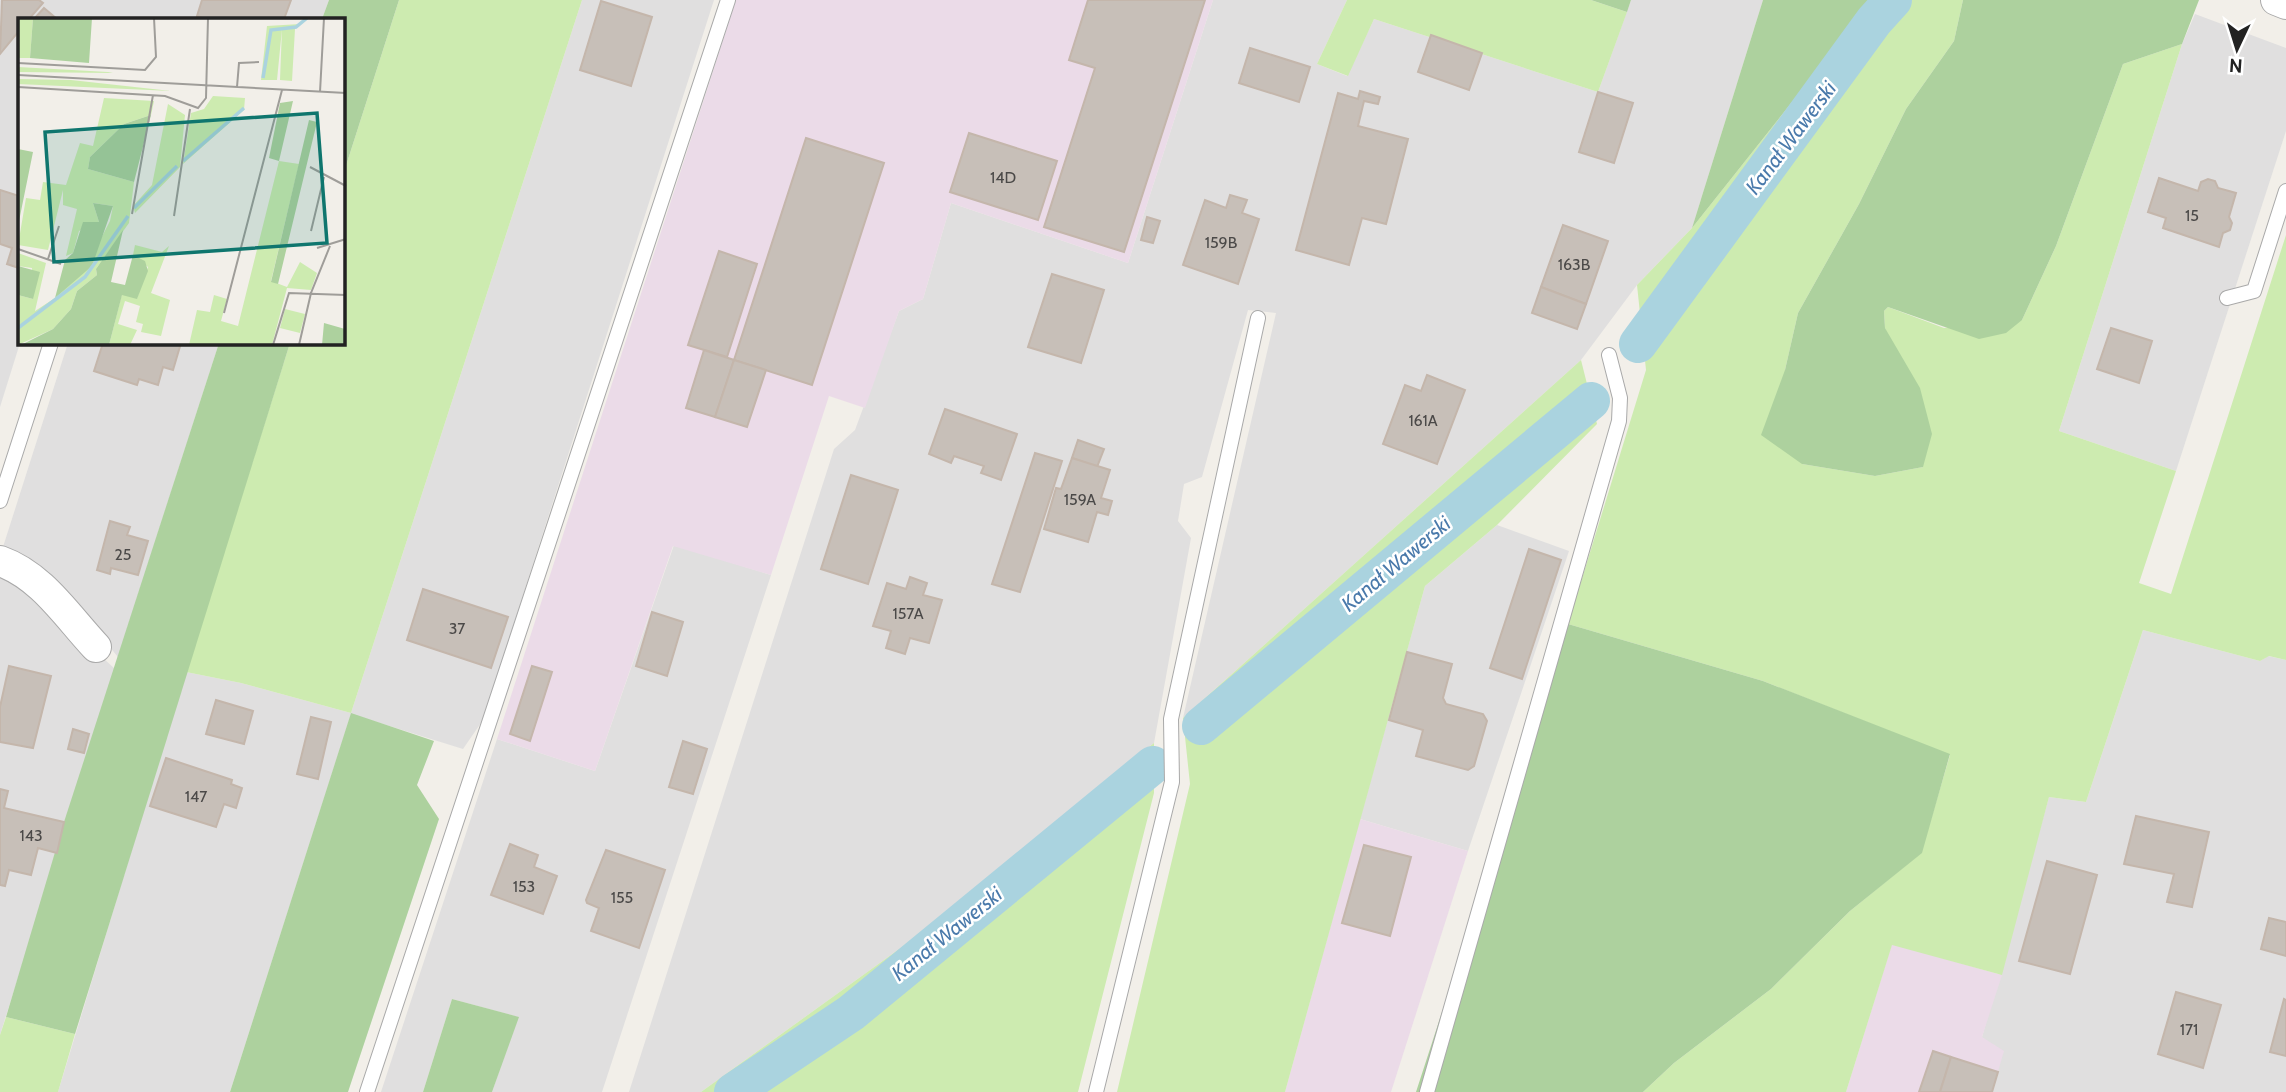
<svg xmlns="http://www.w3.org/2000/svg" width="2286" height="1092" viewBox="0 0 2286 1092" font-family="Cabin,sans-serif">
  <rect width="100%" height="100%" fill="#f2efe9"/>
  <!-- residential -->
  <g fill="#e0dfdf">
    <path d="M0 0H329L322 19H19L20 343 0 407Z"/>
    <path d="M582 0H714L483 720 463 749 351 714 230 1092H58L186 672 241 683 351 713Z"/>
    <path d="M1213 0H1347L1317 64 1347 76 1374 19 1598 92 1631 0H1763L1692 228 1637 285 1581 360 1183 718 1276 313 1248 310 1202 477 1184 484 1178 521 1191 538 1154 743 902 947 701 1092H629L834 449 855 430 899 311 923 299 951 203 1128 263Z"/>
    <path d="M2195 14 2286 48V131L2176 471 2059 431 2182 44Z"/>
    <path d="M68 343H219L118 657 53 578 3 547Z"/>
    <path d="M1497 525 1569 551 1468 851 1360 819 1425 586Z"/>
    <path d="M674 545 771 575 602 1092H492L518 1017 452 999 423 1092H381L497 739 595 771Z"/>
    <path d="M0 572 34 595 115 669 0 1035Z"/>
    <path d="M2143 630 2260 661 2268 656 2286 660V1092H1992L1998 1072 1982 1037 2049 797 2086 802Z"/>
  </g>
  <!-- industrial -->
  <g fill="#ebdbe8">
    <path d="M736 0H1213L1128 263 951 203 923 299 899 311 865 408 829 396 771 575 673 546 595 771 497 739Z"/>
    <path d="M1360 819 1468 851 1391 1092H1285Z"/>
    <path d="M1892 944 2002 975 1982 1037 2004 1051 1992 1092H1846Z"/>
  </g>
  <!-- grass -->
  <g fill="#cdebb0">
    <path d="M399 0H582L351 713 241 683 186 672 290 343H343V175Z"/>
    <path d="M1347 0H1591L1627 12 1598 92 1374 19 1348 76 1317 64Z"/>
    <path d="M1873 0H1963L1954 41 1906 109 1859 204 1798 313 1785 370 1802 464 1875 476 1923 467 1885 328 1884 311 1888 307 1944 328 2022 320 2056 246 2123 64 2182 44 2059 431 2176 471 2139 583 2171 594 2286 235V660L2269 656 2260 661 2143 630 2086 802 2049 797 2002 975 1892 945 1846 1092H1643L1674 1063 1771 989 1850 911 1921 853 1950 755 1763 681 1568 624 1646 370 1637 285 1692 228Z"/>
    <path d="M1581 360 1597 424 1497 525 1425 586 1285 1092H1117L1190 784 1183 718Z"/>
    <path d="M1154 743V793L1078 1092H701L902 947Z"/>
    <path d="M6 1017 75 1034 58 1092H0V1035Z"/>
  </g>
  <!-- forest -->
  <g fill="#add19e">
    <path d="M329 0H399L343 175V19H322Z"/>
    <path d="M1591 0H1631L1627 12Z"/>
    <path d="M1763 0H1873L1692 228Z"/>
    <path d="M1963 0H2199L2182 44 2123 64 2056 246 2022 320 2006 333 1979 339 1888 307 1884 311 1885 328 1920 388 1932 434 1923 467 1875 476 1802 464 1761 435 1785 370 1798 313 1859 204 1906 109 1954 41Z"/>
    <path d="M219 343H290L75 1034 6 1017 64 822Z"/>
    <path d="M1568 624 1763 681 1950 754 1922 853 1850 911 1771 989 1674 1063 1643 1092H1416Z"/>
    <path d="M351 713 434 741 417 785 439 819 348 1092H230Z"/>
    <path d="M452 999 519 1017 492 1092H423Z"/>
  </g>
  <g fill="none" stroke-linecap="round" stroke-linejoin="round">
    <!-- canal -->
    <g stroke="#aad3df" stroke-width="38">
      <path d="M1638 344 1874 21 1893 0"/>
      <path d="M1201 726 1591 401"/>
      <path d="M733 1092 851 1013 1153 765"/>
    </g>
  </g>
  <!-- building -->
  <g fill="#c7bfb8" stroke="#c4b6ab" stroke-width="2">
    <path d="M2 0H39L43 3 29 19H19V31L0 54Z"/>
    <path d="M202 0H291L284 19H206L197 16Z"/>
    <path d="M1088 0H1205L1124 252 1044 227 1095 68 1069 60Z"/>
    <path d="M601 1 652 17 631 86 580 70Z"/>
    <path d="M44 8 57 19H34Z"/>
    <path d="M1431 35 1482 53 1469 90 1418 72Z"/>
    <path d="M1250 48 1310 67 1299 102 1239 83Z"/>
    <path d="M1360 91 1380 97 1378 104 1364 101 1358 126 1408 139 1386 224 1362 218 1349 265 1296 250 1338 93 1358 99Z"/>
    <path d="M1598 92 1633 103 1614 163 1579 152Z"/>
    <path d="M969 133 1057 161 1038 220 950 192Z"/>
    <path d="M806 138 884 163 812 385 734 360Z"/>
    <path d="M2159 178 2198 191 2201 182 2208 179 2215 181 2218 188 2236 193 2229 217 2232 223 2230 230 2223 233 2219 247 2163 228 2166 218 2148 212Z"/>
    <path d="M0 190 19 196V268L7 264 12 248 0 244Z"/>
    <path d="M1230 195 1247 200 1242 213 1259 219 1238 284 1183 265 1205 200 1226 208Z"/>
    <path d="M1147 217 1160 221 1153 243 1141 240Z"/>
    <path d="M1563 225 1608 241 1586 304 1541 287Z"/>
    <path d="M719 251 757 264 727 357 688 345Z"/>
    <path d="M1052 274 1104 290 1081 363 1028 347Z"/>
    <path d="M1541 287 1586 304 1577 329 1532 313Z"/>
    <path d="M2111 328 2152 341 2139 383 2097 369Z"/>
    <path d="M103 343H181L173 370 163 367 158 385 139 379 137 385 94 371Z"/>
    <path d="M704 350 734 360 715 417 686 408Z"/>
    <path d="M734 360 766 370 747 427 715 417Z"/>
    <path d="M1427 375 1465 390 1437 464 1383 444 1405 385 1421 391Z"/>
    <path d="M945 409 1017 434 1001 480 981 473 984 466 954 456 951 463 929 454Z"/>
    <path d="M1078 440 1104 449 1097 467 1072 458Z"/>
    <path d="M1035 453 1062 461 1020 592 992 584Z"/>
    <path d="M1072 458 1110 470 1101 498 1112 501 1108 515 1097 512 1088 542 1044 529 1056 488 1061 489Z"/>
    <path d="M851 475 898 490 868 584 821 569Z"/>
    <path d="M110 521 130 527 127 535 148 541 138 575 111 568 110 574 97 570Z"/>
    <path d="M1529 549 1561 560 1522 679 1490 668Z"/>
    <path d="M910 577 927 583 923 595 942 600 929 643 910 638 905 654 886 648 891 631 873 626 887 583 906 589Z"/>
    <path d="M423 589 508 617 491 668 407 640Z"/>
    <path d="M652 612 683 622 667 676 636 666Z"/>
    <path d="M1407 652 1452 664 1443 698 1446 704 1483 714 1487 721 1474 766 1468 770 1416 756 1423 730 1389 720Z"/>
    <path d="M9 666 51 676 33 748 0 742V707Z"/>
    <path d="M532 666 552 672 530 741 510 734Z"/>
    <path d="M216 700 253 711 244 744 206 734Z"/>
    <path d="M311 717 331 722 318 779 297 774Z"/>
    <path d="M73 729 89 734 84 753 68 749Z"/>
    <path d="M683 741 707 749 693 794 669 787Z"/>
    <path d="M166 758 232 780 231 784 242 788 236 808 224 804 216 827 150 806Z"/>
    <path d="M0 789 8 791 4 808 64 822 57 853 38 848 31 875 9 870 5 886 0 885Z"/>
    <path d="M2136 816 2209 832 2192 907 2167 902 2174 874 2124 864Z"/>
    <path d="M510 844 538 855 534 867 557 876 543 914 491 895Z"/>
    <path d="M1364 845 1411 857 1390 936 1342 923Z"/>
    <path d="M606 850 665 870 639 948 591 931 599 908 587 903 586 900Z"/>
    <path d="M2047 861 2097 875 2070 974 2019 961Z"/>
    <path d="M2269 918 2286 922V956L2261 949Z"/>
    <path d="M2176 992 2221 1005 2203 1068 2158 1054Z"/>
    <path d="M2284 999 2286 1000V1056L2270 1052Z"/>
    <path d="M1933 1051 1951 1057 1940 1092H1919Z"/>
    <path d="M1951 1057 1998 1072 1992 1092H1940Z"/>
  </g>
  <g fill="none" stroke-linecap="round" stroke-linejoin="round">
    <defs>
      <g id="service">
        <path d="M2227 298 2254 291 2286 191"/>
        <path d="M0 501 51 343"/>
        <path d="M367 1092 728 0"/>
        <path d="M1096 1092 1172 782 1171 719 1258 318"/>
        <path d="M1427 1092 1619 421 1620 398 1609 355"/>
      </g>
      <g id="minor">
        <path d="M2276 0 2286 4"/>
        <path d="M0 561C42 576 66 615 96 647"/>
      </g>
    </defs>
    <!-- service casing -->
    <use href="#service" stroke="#a9a9a9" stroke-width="16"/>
    <!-- minor casing -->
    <use href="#minor" stroke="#a9a9a9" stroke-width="32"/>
    <!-- service -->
    <use href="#service" stroke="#fff" stroke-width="14"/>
    <!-- minor -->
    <use href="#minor" stroke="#fff" stroke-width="30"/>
  </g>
  <g text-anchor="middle" stroke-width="5" stroke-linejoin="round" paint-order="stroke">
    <!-- number labels -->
    <g font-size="16" fill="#4b4948">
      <text x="1003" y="183">14D</text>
      <text x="2192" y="221">15</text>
      <text x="1221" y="248">159B</text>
      <text x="1574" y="270">163B</text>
      <text x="1423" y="426">161A</text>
      <text x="1080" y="505">159A</text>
      <text x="123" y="560">25</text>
      <text x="908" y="619">157A</text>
      <text x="457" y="634">37</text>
      <text x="196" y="802">147</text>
      <text x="31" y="841">143</text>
      <text x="524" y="892">153</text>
      <text x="622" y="903">155</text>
      <text x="2189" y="1035">171</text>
    </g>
    <!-- water labels -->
    <g font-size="21" font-style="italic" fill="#4a7aab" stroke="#fff">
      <text transform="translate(1791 138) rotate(-53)" y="7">Kanał Wawerski</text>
      <text transform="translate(1396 564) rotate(-40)" y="7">Kanał Wawerski</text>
      <text transform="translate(947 934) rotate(-39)" y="7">Kanał Wawerski</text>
    </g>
  </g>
  <!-- overview -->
  <g transform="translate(18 18)">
    <rect width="327" height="327" fill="#f2efe9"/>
    <path d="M0 0H15L12 40H0ZM282 6 277 11 274 63 262 62 264 11 259 62H243L249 8ZM0 49 90 54 95 55 0 54ZM0 61 53 62 153 73 0 66ZM195 78 227 80 226 92 165 146 173 95 186 91ZM86 80 136 83 133 97 106 106 72 139 70 151 116 164 111 205 78 251 79 257 59 273 53 291 35 311 0 327V277L15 281 14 250 0 248V235L28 245 17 293 37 280 75 236 92 203 95 188 75 185 81 204 61 213 55 235 48 238 59 191 45 187V172L30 232 0 227 8 180 22 182 25 164 48 167 62 125 75 128ZM150 86 167 97 162 149 117 195 115 188 134 167ZM261 143 281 146 253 263 269 269 282 244 299 255 293 272 269 270 254 327H171L179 292 192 294 196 277 209 281 203 303 220 308ZM117 227 144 234 151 228 133 275 152 282 143 318 123 314 125 306 118 304 122 288 107 283 100 306 119 312 112 327H91L104 276 119 280 130 249 115 237ZM267 291 287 296 282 315 262 310Z" fill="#cdebb0"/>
    <path d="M15 0H74L71 45 12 40ZM275 83 261 143 251 140 262 85ZM133 97 116 164 70 151 72 139 106 106ZM291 102 299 104 260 266 253 264ZM0 131 15 134 0 208ZM75 185 95 188 74 248 37 280 47 242 55 235 65 204H81ZM105 212 93 264 107 267 115 237 127 243 130 253 119 281 104 277 91 327H3L35 311 53 291 59 273 79 257 78 251ZM0 248 22 254 15 281 0 277ZM306 305 327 311V327H304Z" fill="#add19e"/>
    <path fill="none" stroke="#aad3df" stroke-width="3.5" d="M245 60 253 12 278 9 289 0M165 143 226 90M116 190 159 148M0 310 67 259 110 198"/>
    <path fill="none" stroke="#9f9d99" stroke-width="2" d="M0 45 127 52 138 39 136 0M0 57 328 75M0 69 147 78 180 90 188 80 190 0M219 69 221 45 241 44M302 74 306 0M292 149 328 168M114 196 135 77M156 198 172 91M293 213 306 159M299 230 328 221M0 231 43 246M30 241 41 208M206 295 264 72M255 327 271 275 328 277M281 327 293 275 312 228"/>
    <path fill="#0f766e" fill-opacity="0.15" stroke="#0f766e" stroke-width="3.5" d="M299 95 309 225 36 244 27 114Z"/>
    <rect width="327" height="327" fill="none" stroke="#222" stroke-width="3.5"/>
  </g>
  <!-- north arrow -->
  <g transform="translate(2237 49) rotate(184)" stroke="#ffffff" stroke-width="5" paint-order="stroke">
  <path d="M0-5L12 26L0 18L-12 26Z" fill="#222222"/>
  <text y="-10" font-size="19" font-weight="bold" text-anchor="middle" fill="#222222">N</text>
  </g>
</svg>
